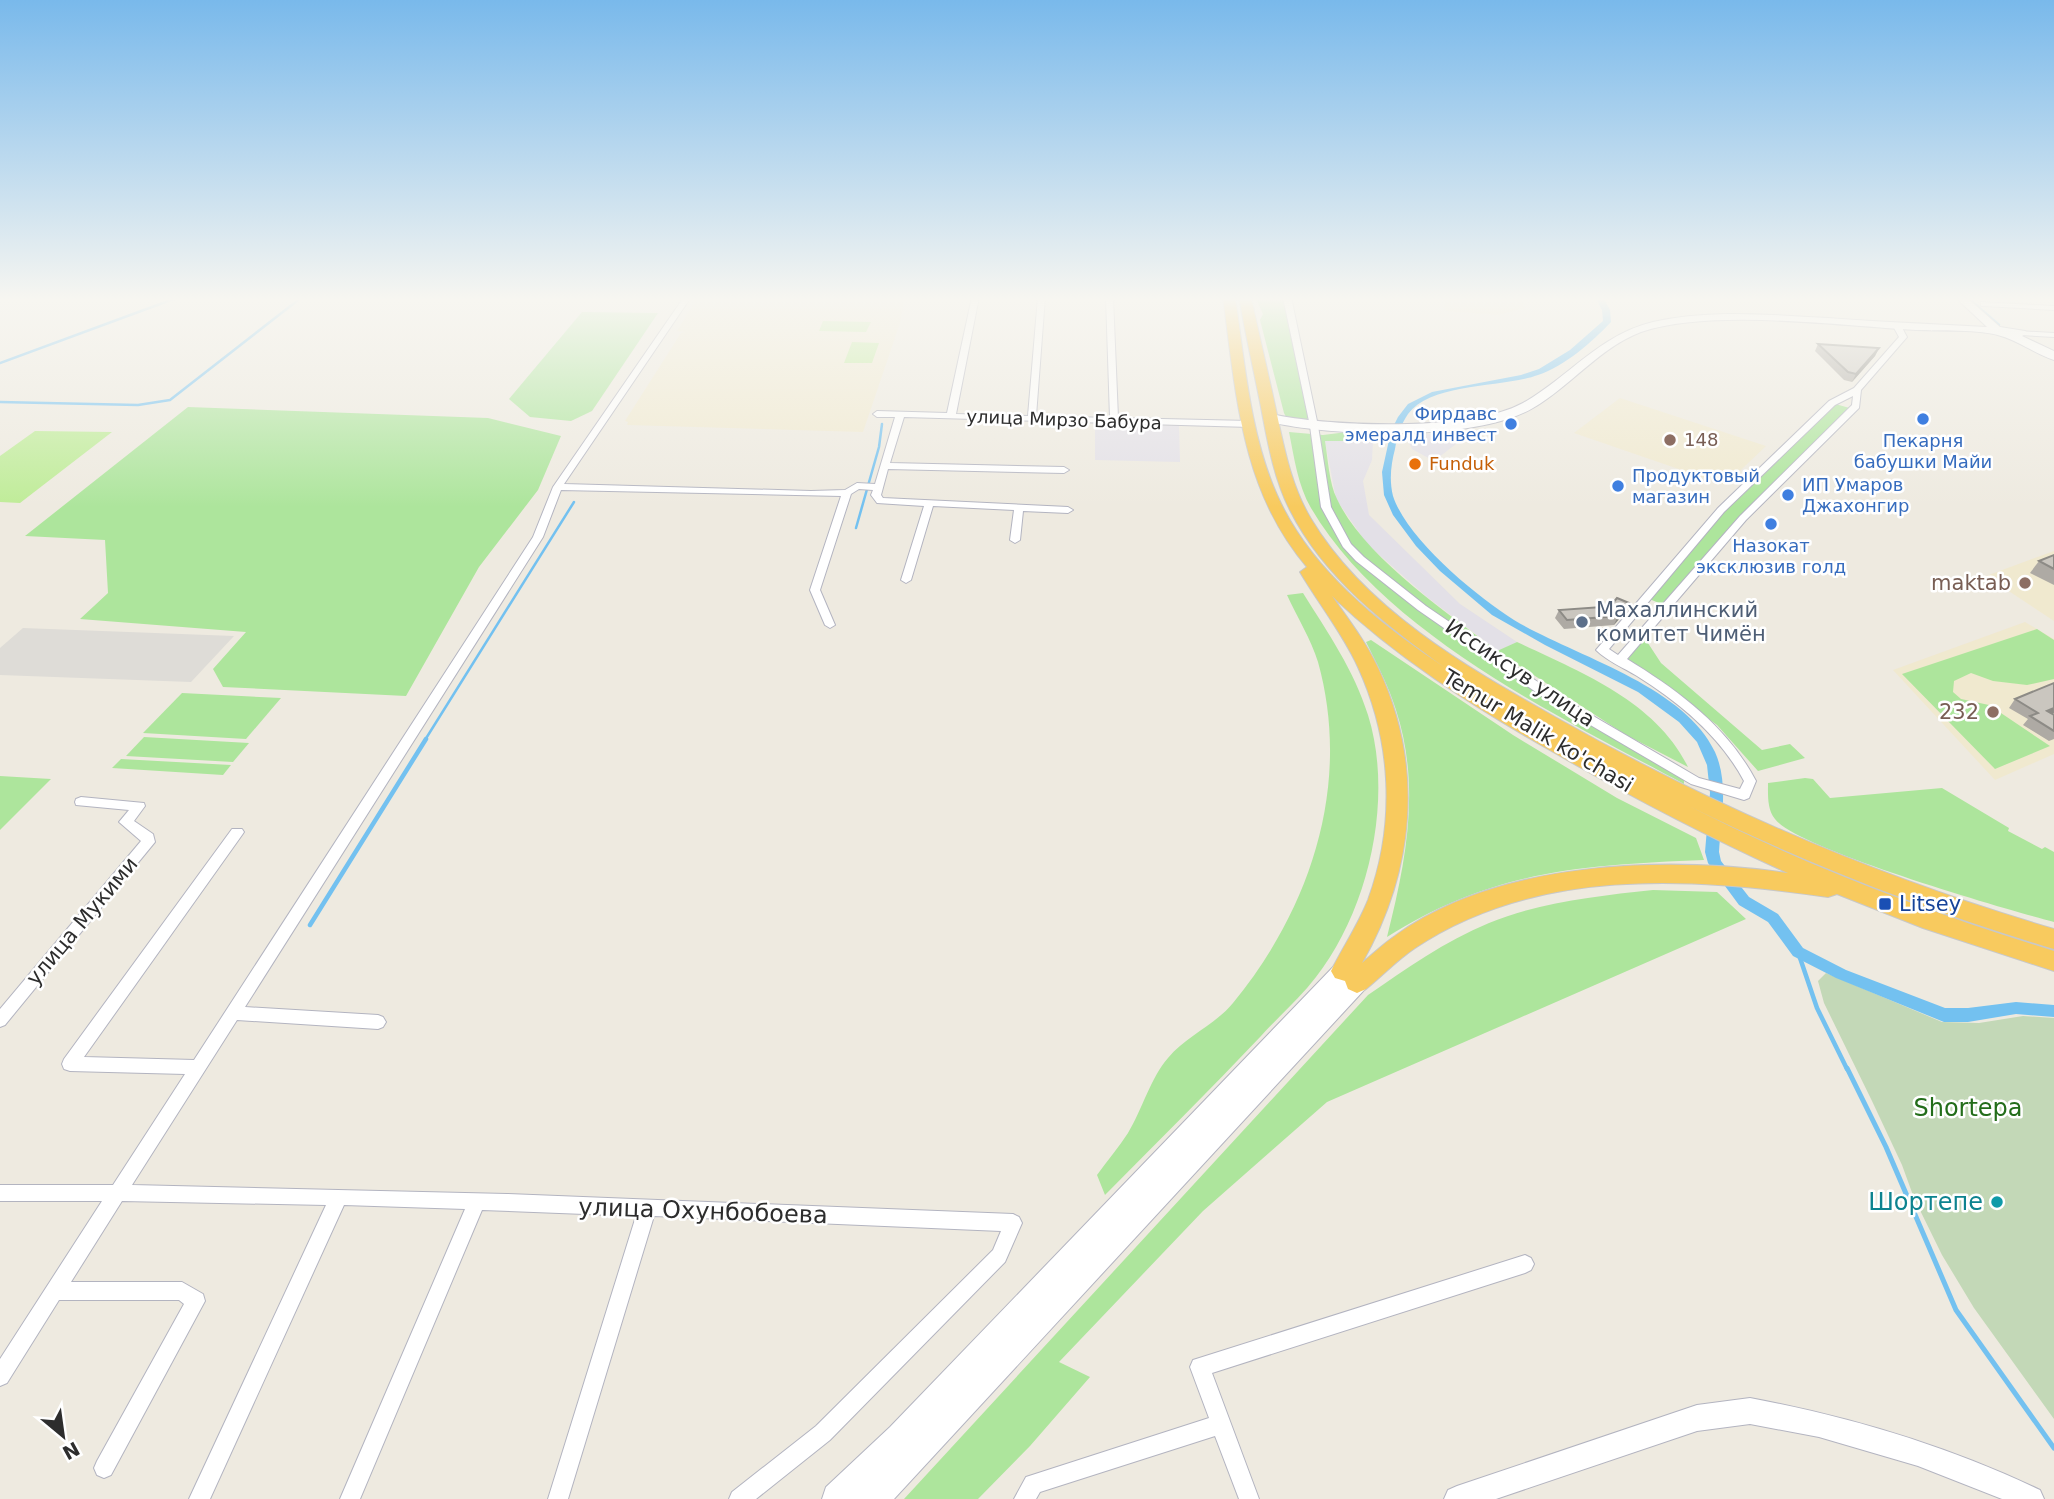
<svg xmlns="http://www.w3.org/2000/svg" width="2054" height="1499" viewBox="0 0 2054 1499" font-family="'DejaVu Sans',sans-serif">
  <rect width="100%" height="100%" fill="#eeeae0"/>
  <!-- industrial -->
  <g fill="#e3e0e7">
    <path d="M1095 423 1179 426 1180 462 1095 460Z"/>
    <path d="M1470 433 1434 461 1412 449 1405 435Z"/>
    <path d="M1325 441H1373L1372 460 1363 481 1369 515 1460 604 1517 642 1498 651 1427 597 1367 544 1336 499Z"/>
  </g>
  <!-- education -->
  <g fill="#f0e9cf">
    <path d="M698 297H902L904 300 900 323 863 432 627 425 628 422 625 421 681 333 685 332 677 331Z"/>
    <path d="M1442 297H1521L1525 308 1497 315 1446 311Z"/>
    <path d="M1620 398 1766 446 1725 485 1574 433Z"/>
    <path d="M2054 551V621L1986 576Z"/>
    <path d="M2025 622 2054 639V754L1995 780 1893 670Z"/>
  </g>
  <!-- green -->
  <g fill="#ade59c">
    <path d="M1255 297H1287L1311 414 1307 419H1287L1284 413 1260 320 1263 314Z"/>
    <path d="M582 312 658 313 592 411 571 421 530 417 509 399Z"/>
    <path d="M1832 403 1853 409 1767 493 1666 606 1647 598 1721 510Z"/>
    <path d="M188 407 488 418 561 436 538 490 479 567 406 696 223 687 213 669 246 632 80 619 108 593 105 540 25 536Z"/>
    <path d="M1289 432 1323 435 1347 432 1375 435 1373 441H1325C1328 459 1329 483 1337 499 1364 557 1447 612 1497 651L1517 642C1580 672 1656 701 1688 767L1626 735 1498 652 1488 655 1548 699 1684 778V784C1560 717 1384 633 1311 508 1298 486 1294 457 1289 432Z"/>
    <path d="M1303 593C1328 633 1354 670 1368 715 1394 798 1369 909 1316 977 1300 998 1279 1016 1261 1036 1210 1090 1157 1142 1105 1195L1097 1175C1107 1161 1119 1147 1128 1133 1142 1110 1151 1077 1168 1058 1186 1036 1215 1025 1233 1003 1311 908 1352 784 1318 662 1311 639 1297 617 1287 595Z"/>
    <path d="M2037 629 2054 640V679L2027 685 1993 681 1971 673 1954 681 1953 692 1961 699 1989 705 2050 746 1995 769 1902 674Z"/>
    <path d="M1644 637 1661 663 1762 750 1790 744 1805 758 1758 771 1717 725 1628 659Z"/>
    <path d="M1371 640 1513 735 1617 798 1696 838 1704 860C1583 865 1493 870 1387 937 1406 861 1421 787 1396 710 1389 687 1377 664 1366 642Z"/>
    <path d="M182 693 281 698 246 739 143 733Z"/>
    <path d="M144 737 249 743 233 762 126 756Z"/>
    <path d="M121 759 231 765 223 775 112 768Z"/>
    <path d="M0 776 51 779 0 830Z"/>
    <path d="M1805 778 1813 779 1830 798 1942 788 2009 828 2008 831 2042 849 2045 847 2054 852V922C2008 910 1797 849 1775 819 1767 809 1768 795 1768 783Z"/>
    <path d="M1653 890 1717 892 1746 919 1327 1102 1203 1211 1059 1362 1090 1377 1030 1446 978 1499H904L1368 995C1406 969 1445 941 1489 923 1541 902 1597 896 1653 890Z"/>
  </g>
  <!-- cemetery -->
  <path fill="#c3d8b7" d="M1826 973 1942 1022 1979 1023 2023 1016 2054 1018V1419L1974 1308 1942 1255 1914 1198 1902 1165 1872 1101 1824 1003 1818 981Z"/>
  <!-- pitch -->
  <g fill="#bfec98">
    <path d="M823 321H824L871 322 866 332 819 331Z"/>
    <path d="M852 342 879 343 872 363H844Z"/>
    <path d="M35 431 112 432 20 503 0 502V456Z"/>
  </g>
  <!-- plaza -->
  <path fill="#dedcd7" d="M23 628 234 636 191 682 0 675V648Z"/>
  <g fill="none" stroke-linecap="round" stroke-linejoin="round">
    <!-- stream-far2 -->
    <g stroke="#73c1f0" stroke-width="2.5">
      <path d="M1967 297 1999 325"/>
      <path d="M0 363 179 297"/>
      <path d="M0 402 138 405 170 400 302 297"/>
      <path d="M856 528 879 447 882 424"/>
      <path d="M425 740 574 502"/>
    </g>
    <!-- stream-far1 -->
    <g stroke="#73c1f0" stroke-width="4.5">
      <path d="M310 925 426 739"/>
      <path d="M1798 952 1817 1008 1847 1069"/>
    </g>
    <!-- stream -->
    <path stroke="#73c1f0" stroke-width="5" d="M1847 1068 1886 1147 1956 1310 2054 1448"/>
    <!-- canal -->
    <path fill="#73c1f0" fill-rule="evenodd" d="M1595 297H1603L1610 310 1611 322C1592 342 1565 366 1538 375 1503 388 1432 382 1408 414 1401 424 1397 437 1395 449 1391 464 1389 480 1393 496 1407 539 1476 596 1514 620 1574 656 1684 685 1715 752 1729 783 1721 820 1719 852L1721 861 1749 897 1778 914 1803 948 1846 970 1945 1008H1968L2016 1002 2054 1005V1017L2016 1014 1968 1022H1944L1836 978 1793 956 1768 922 1739 905 1708 863 1705 852 1710 793 1707 765 1697 742 1679 722 1638 692 1545 645 1492 615 1440 571 1416 546 1393 515 1384 495 1382 472 1391 431 1398 417 1408 404 1432 392 1521 375 1539 369 1570 350 1603 321 1602 310Z"/>
    <defs>
      <g id="minor">
        <path d="M684 297H691L564 484 811 491 845 490 857 483 875 484 895 417H877L873 414 877 411 947 413 972 297H979L956 414 1028 416 1038 297H1045L1036 416 1110 418 1106 297H1113L1118 418 1250 421 1254 424 1250 427 904 417 890 463 1064 467 1069 470 1064 473 888 469 881 495 883 498 1068 507 1073 510 1068 513 1023 511 1020 540 1015 543 1010 540 1014 510 933 506 911 580 906 583 901 580 924 506 877 503 871 495 873 490 859 489 851 494 820 590 835 625 830 628 825 625 810 590 841 496 561 490 543 537 245 1007 378 1015 383 1017 386 1022 383 1027 378 1029 237 1020 132 1185 507 1194 1013 1214 1019 1217 1022 1223 1005 1262 830 1440 756 1499H729L732 1492 816 1426 993 1250 1001 1231 654 1216 568 1499H548L636 1216 482 1210 360 1499H340L465 1209 344 1205 210 1499H189L326 1205 122 1201 71 1282H182L203 1294 205 1301 111 1475 104 1478 97 1475 94 1468 97 1461 184 1304 179 1300H59L7 1383 0 1386V1359L102 1201H0V1185H113L185 1074 70 1071 64 1069 62 1064 64 1059 232 829H242L244 832 242 835 84 1057 194 1060 533 537 553 487Z"/>
        <path d="M1283 297H1291L1318 426 1331 507 1351 544 1364 557 1426 606 1554 693 1699 778 1740 789 1744 781C1720 736 1680 703 1637 676 1624 668 1607 661 1596 650L1718 508 1829 401 1854 388 1899 337 1893 326 1900 324 1907 337 1861 390 1859 408 1746 520 1627 659C1679 691 1727 726 1756 781L1749 798 1744 800 1691 784 1546 699 1418 610 1356 561 1343 547 1321 507 1310 426ZM1853 396 1852 405 1740 516 1618 655 1609 649 1724 512 1835 405Z"/>
        <path d="M1981 302 2054 306V310L1984 306H1981Z"/>
        <path d="M2018 331 2054 333V337L2021 335 2017 333Z"/>
        <path d="M81 797 144 803 145 806 134 821 153 834 155 842 5 1025 0 1027V1009L141 841 119 822 129 810 76 805 75 802 76 799Z"/>
        <path d="M1525 1255 1531 1258 1534 1264 1531 1270 1525 1273 1212 1373 1259 1499H1239L1215 1436 1040 1492 1036 1499H1014L1026 1477 1209 1418 1190 1367 1193 1360Z"/>
      </g>
      <path id="tertiary" d="M1750 1398C1851 1417 1948 1446 2040 1490L2044 1499H2002L1918 1466 1819 1437 1750 1424 1697 1431 1496 1499H1444L1448 1490 1457 1486 1697 1405Z"/>
      <g id="secondary">
        <path d="M1955 297H1966L2000 327 2025 331 2027 333 2022 336 2054 351V360C2035 354 2019 341 2001 336 1980 329 1939 331 1916 330 1840 326 1712 308 1641 332 1599 348 1571 386 1533 408 1475 442 1330 437 1266 421L1264 418 1271 414C1330 427 1470 432 1523 403 1569 377 1599 335 1653 322 1710 309 1770 315 1828 318 1881 322 1934 324 1987 327Z"/>
        <path d="M1344 961 1352 964 1355 973 1365 975 1369 982 1365 989 894 1499H822L826 1487 890 1427 1336 964Z"/>
      </g>
      <path id="trunk" d="M1223 297H1235C1245 363 1250 434 1277 495 1310 570 1381 625 1447 669 1387 626 1324 578 1290 510 1273 477 1267 438 1260 402 1253 367 1245 332 1239 297H1251C1259 335 1268 372 1276 410 1284 447 1291 486 1311 519 1365 609 1466 667 1555 717 1714 807 1880 878 2054 929V949C1928 911 1807 864 1689 806 1806 866 1928 912 2054 951V971L1923 928 1837 894 1828 897C1690 877 1536 867 1415 948 1397 960 1382 976 1366 989L1357 993 1348 989 1345 981 1335 978 1331 971C1343 947 1358 925 1368 900 1396 824 1392 741 1358 667 1343 634 1319 604 1300 572L1307 567C1241 490 1236 393 1223 297ZM1332 596C1396 657 1471 705 1548 749 1626 794 1706 836 1788 873 1666 856 1499 860 1395 936 1383 944 1373 954 1362 963 1415 870 1424 765 1378 668 1366 642 1348 619 1332 596Z"/>
    </defs>
    <!-- minor casing -->
    <use href="#minor" stroke="#b3b4c0" stroke-width="2"/>
    <!-- tertiary casing -->
    <use href="#tertiary" stroke="#b3b4c0" stroke-width="2"/>
    <!-- secondary casing -->
    <use href="#secondary" stroke="#b3b4c0" stroke-width="2"/>
    <!-- trunk casing -->
    <use href="#trunk" stroke="#c8c8c8" stroke-width="2"/>
    <!-- minor -->
    <use href="#minor" fill="#fff" fill-rule="evenodd"/>
    <!-- tertiary -->
    <use href="#tertiary" fill="#fff" fill-rule="evenodd"/>
    <!-- secondary -->
    <use href="#secondary" fill="#fff" fill-rule="evenodd"/>
    <!-- trunk -->
    <use href="#trunk" fill="#f8ca5e" fill-rule="evenodd"/>
  </g>
  <!-- wall -->
  <g fill="#aeaaa4">
    <path d="M1818 344 1879 348 1875 356 1852 382 1844 380 1815 351Z"/>
    <path d="M2054 555V585L2030 573 2039 561Z"/>
    <path d="M1629 603 1626 611 1614 625 1564 629 1555 618 1559 610 1606 611Z"/>
    <path d="M2054 683V713L2053 714 2054 715V739L2049 741 2023 725 2028 719 2009 708 2015 699Z"/>
  </g>
  <!-- shaded-wall -->
  <g fill="#8d8b86">
    <path d="M1879 348 1875 356 1852 382 1856 374Z"/>
    <path d="M1629 603 1626 611 1614 625 1618 616Z"/>
    <path d="M2054 708V713L2040 719 2047 711Z"/>
  </g>
  <!-- building -->
  <g fill="#cac6bf" stroke="#8d8b86" stroke-width="2">
    <path d="M1818 344 1879 348 1856 374 1848 372Z"/>
    <path d="M2054 555V569L2039 561Z"/>
    <path d="M1617 598 1629 603 1618 616 1567 620 1559 610 1602 607 1606 611Z"/>
    <path d="M2054 683V708L2047 711 2054 715V731L2030 716 2038 713 2015 699Z"/>
  </g>
  <!-- sky -->
  <linearGradient id="sky" x2="0" y2="1"><stop stop-color="#79b9eb"/><stop offset="0.59" stop-color="#f7f6f1"/><stop offset="1" stop-color="#f7f6f1" stop-opacity="0"/></linearGradient>
  <rect width="2054" height="507" fill="url(#sky)"/>
  <!-- markers -->
  <g fill="#3f7fe0" stroke="#fff" stroke-width="2.5">
    <circle cx="1923" cy="419" r="7"/>
    <circle cx="1511" cy="424" r="7"/>
    <circle cx="1618" cy="486" r="7"/>
    <circle cx="1788" cy="495" r="7"/>
    <circle cx="1771" cy="524" r="7"/>
  </g>
  <g fill="#8d6e63" stroke="#fff" stroke-width="2.5">
    <circle cx="1670" cy="440" r="7"/>
    <circle cx="2025" cy="583" r="7"/>
    <circle cx="1993" cy="712" r="7"/>
  </g>
  <circle fill="#e8710a" stroke="#fff" stroke-width="2.5" cx="1415" cy="464" r="7"/>
  <circle fill="#5c6f8a" stroke="#fff" stroke-width="2.5" cx="1582" cy="622" r="7"/>
  <rect fill="#1a4fb4" stroke="#fff" stroke-width="2.5" x="1878" y="897" width="14" height="14" rx="3.5"/>
  <circle fill="#0f9aa8" stroke="#fff" stroke-width="2.5" cx="1997" cy="1202" r="7"/>
  <g text-anchor="middle" stroke-width="5" stroke-linejoin="round" paint-order="stroke">
    <!-- far-shop labels -->
    <g font-size="18" fill="#366cbe" stroke="#fff">
      <text x="1497" y="420" text-anchor="end">Фирдавс<tspan x="1497" dy="21">эмералд инвест</tspan></text>
      <text x="1923" y="447">Пекарня<tspan x="1923" dy="21">бабушки Майи</tspan></text>
      <text x="1632" y="482" text-anchor="start">Продуктовый<tspan x="1632" dy="21">магазин</tspan></text>
      <text x="1802" y="491" text-anchor="start">ИП Умаров<tspan x="1802" dy="21">Джахонгир</tspan></text>
      <text x="1771" y="552">Назокат<tspan x="1771" dy="21">эксклюзив голд</tspan></text>
    </g>
    <!-- far-street labels -->
    <g font-size="18" fill="#2d2d2d" stroke="#fff">
      <text transform="translate(1064 420) rotate(2)" y="6">улица Мирзо Бабура</text>
    </g>
    <!-- far-education labels -->
    <g font-size="18" fill="#785e54" stroke="#fff" text-anchor="start">
      <text x="1684" y="446">148</text>
    </g>
    <!-- far-food labels -->
    <g font-size="18" fill="#c56008" stroke="#fff" text-anchor="start">
      <text x="1429" y="470">Funduk</text>
    </g>
    <!-- education labels -->
    <g font-size="21" fill="#785e54" stroke="#fff" text-anchor="end">
      <text x="2011" y="590">maktab</text>
      <text x="1979" y="719">232</text>
    </g>
    <!-- service labels -->
    <g font-size="21" fill="#4e5e75" stroke="#fff" text-anchor="start">
      <text x="1596" y="617">Махаллинский<tspan x="1596" dy="24">комитет Чимён</tspan></text>
    </g>
    <!-- street labels -->
    <g font-size="21" fill="#2d2d2d" stroke="#fff">
      <text transform="translate(1520 673) rotate(34)" y="7">Иссиксув улица</text>
      <text transform="translate(1538 731) rotate(31)" y="7">Temur Malik ko'chasi</text>
      <text transform="translate(82 921) rotate(-50)" y="7">улица Мукими</text>
    </g>
    <!-- transit labels -->
    <g font-size="21" fill="#164399" stroke="#fff" text-anchor="start">
      <text x="1899" y="911">Litsey</text>
    </g>
    <!-- near-park labels -->
    <g font-size="24" fill="#236d1a" stroke="#fff">
      <text x="1968" y="1116">Shortepa</text>
    </g>
    <!-- near-culture labels -->
    <g font-size="24" fill="#0d838f" stroke="#fff" text-anchor="end">
      <text x="1983" y="1210">Шортепе</text>
    </g>
    <!-- near-street labels -->
    <g font-size="24" fill="#2d2d2d" stroke="#fff">
      <text transform="translate(703 1211) rotate(2)" y="8">улица Охунбобоева</text>
    </g>
  </g>
  <!-- north arrow -->
  <g transform="translate(63 1436) rotate(151)" stroke="#ffffff" stroke-width="5" paint-order="stroke">
  <path d="M0-5L12 26L0 18L-12 26Z" fill="#2d2d2d"/>
  <text y="-10" font-size="19" font-weight="bold" text-anchor="middle" fill="#2d2d2d">N</text>
  </g>
</svg>
